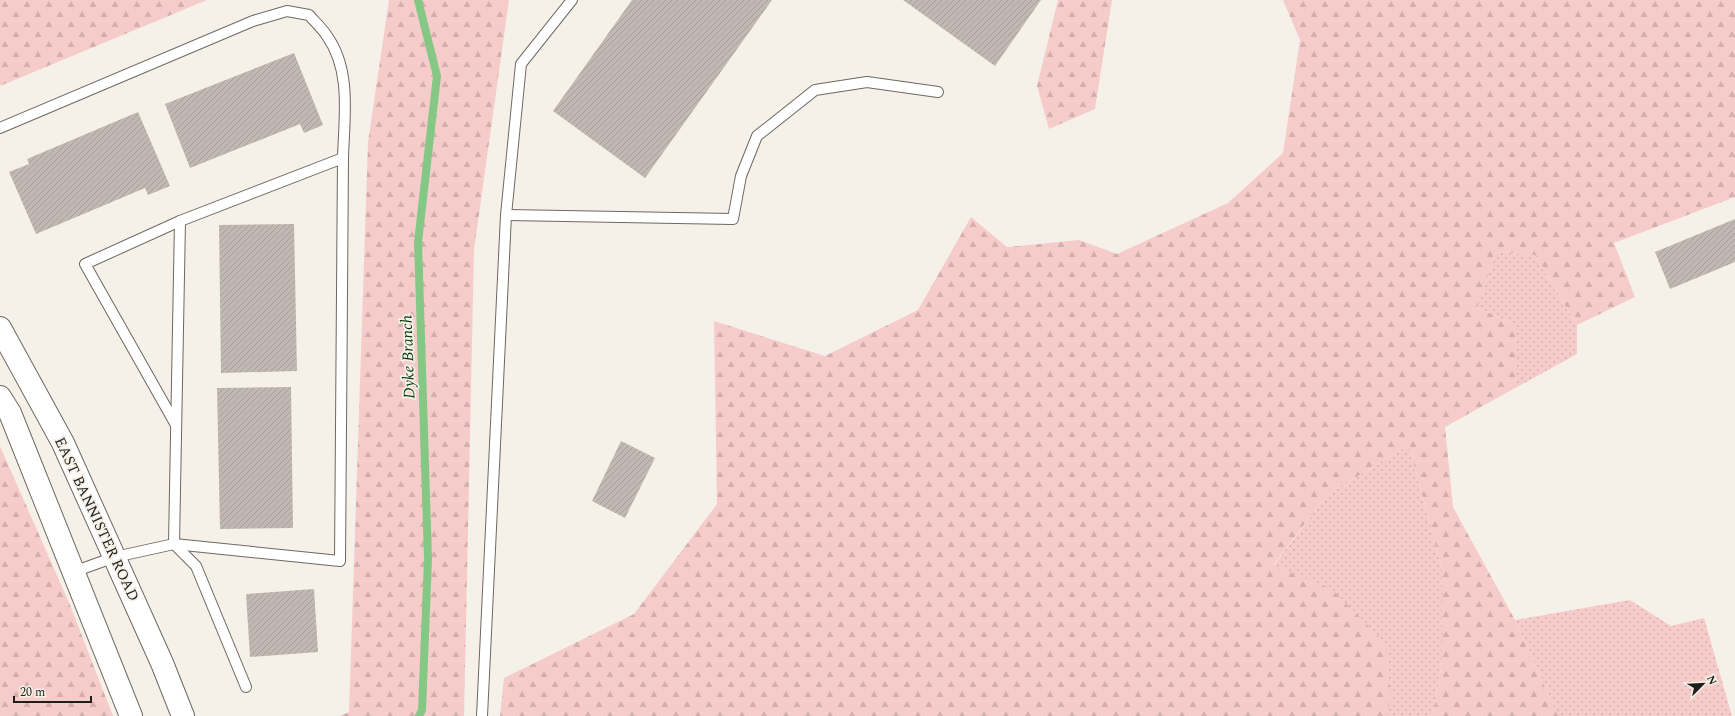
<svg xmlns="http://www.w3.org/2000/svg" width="1735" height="716" viewBox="0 0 1735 716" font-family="Spectral,serif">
  <defs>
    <pattern id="grass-dots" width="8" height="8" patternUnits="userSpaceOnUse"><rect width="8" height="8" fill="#f6cccb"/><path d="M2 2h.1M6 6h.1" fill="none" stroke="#d3afae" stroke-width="1.8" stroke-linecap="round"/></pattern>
    <pattern id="forest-firs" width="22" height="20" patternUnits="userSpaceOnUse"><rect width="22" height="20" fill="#f6cccb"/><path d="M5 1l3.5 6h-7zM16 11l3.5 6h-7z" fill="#d3afae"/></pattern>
    <pattern id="building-hatch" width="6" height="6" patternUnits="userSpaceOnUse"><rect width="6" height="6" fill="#c2b8b3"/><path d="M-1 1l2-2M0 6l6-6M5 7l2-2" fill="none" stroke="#a69e99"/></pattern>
  </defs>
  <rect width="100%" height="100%" fill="#f6f1e8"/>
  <!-- grass -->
  <g fill="url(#grass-dots)">
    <path d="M1496 252 1535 255 1577 325V354L1517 387V325L1477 308Z"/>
    <path d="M1409 445 1442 570V662L1433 716H1385L1391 701 1273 566 1328 494Z"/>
    <path d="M1630 600 1671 626 1704 618 1732 716H1558L1515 620Z"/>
  </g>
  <!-- forest -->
  <g fill="url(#forest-firs)">
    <path d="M0 0H207L0 86Z"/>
    <path d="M389 0H509L474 250 464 716H340L349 712 368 142Z"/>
    <path d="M1058 0H1112L1095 109 1049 129 1037 86Z"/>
    <path d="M1283 0H1735V197L1614 243 1635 297 1577 325 1535 255 1496 252 1477 308 1517 325V387L1445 427 1453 507 1515 620 1558 716H1433L1442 662V570L1409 445 1328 494 1273 565 1332 589 1386 644 1391 701 1385 716H500L504 678 634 614 717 504 714 321 825 356 918 310 971 217 1007 247 1079 240 1117 254 1228 203 1283 153 1300 40Z"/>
    <path d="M0 446 70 605 113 716H0Z"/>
  </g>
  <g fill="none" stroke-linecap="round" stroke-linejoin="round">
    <!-- stream -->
    <path stroke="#85c885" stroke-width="8" d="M418 0 437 76 418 242 428 559 422 710 419 716"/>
  </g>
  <!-- building -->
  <g fill="url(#building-hatch)">
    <path d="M632 0H772L645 178 553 111Z"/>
    <path d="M903 0H1041L995 66Z"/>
    <path d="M294 53 323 125 304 133 300 124 190 168 165 104Z"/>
    <path d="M138 112 170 186 148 195 145 188 36 234 9 172 29 164 27 159Z"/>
    <path d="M1735 219V262L1670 289 1655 252Z"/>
    <path d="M294 224 297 371 221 373 219 225Z"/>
    <path d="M291 387 293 528 220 529 217 388Z"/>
    <path d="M621 441 655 458 625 518 592 501Z"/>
    <path d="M314 589 318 652 250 657 246 594Z"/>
  </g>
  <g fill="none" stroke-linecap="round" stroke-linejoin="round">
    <defs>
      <g id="lane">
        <path d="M0 128 253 21 287 11 309 15C315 22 322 28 327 36 352 71 344 118 343 158L180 221 174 544 115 557 73 572"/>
        <path d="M506 215 733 219 741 176 757 136 815 90 867 82 938 92"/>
        <path d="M176 425 85 264 180 221"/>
        <path d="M174 544 340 561 343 158"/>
        <path d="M174 544 196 566 246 687"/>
        <path d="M482 716 506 215 521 64 572 0"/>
      </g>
      <g id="primary">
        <path d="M0 328 63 443 162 663 183 716"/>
        <path d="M0 397 10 413 131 716"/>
      </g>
    </defs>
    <!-- lane casing -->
    <use href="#lane" stroke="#6d6861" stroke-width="12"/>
    <!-- primary casing -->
    <use href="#primary" stroke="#6d6861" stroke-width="24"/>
    <!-- lane -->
    <use href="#lane" stroke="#fff" stroke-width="10"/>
    <!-- primary -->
    <use href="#primary" stroke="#fff" stroke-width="22"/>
  </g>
  <g text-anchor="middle" stroke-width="3.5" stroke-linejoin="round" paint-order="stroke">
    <!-- street labels -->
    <g font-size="15" fill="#201e1b" stroke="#f6f1e8">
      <text transform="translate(97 519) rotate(65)" y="5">EAST BANNISTER ROAD</text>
    </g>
    <!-- water labels -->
    <g font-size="16" font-style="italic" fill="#043609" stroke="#f6f1e8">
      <text transform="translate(407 357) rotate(-92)" y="6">Dyke Branch</text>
    </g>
  </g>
  <!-- north arrow -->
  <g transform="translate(1703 684) rotate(66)" stroke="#f6f1e8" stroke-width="3" paint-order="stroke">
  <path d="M0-3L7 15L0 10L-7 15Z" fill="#201e1b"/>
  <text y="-6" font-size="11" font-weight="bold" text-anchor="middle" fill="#201e1b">N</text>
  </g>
  <!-- scale -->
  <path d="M14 696v6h77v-6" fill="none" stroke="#201e1b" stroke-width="2"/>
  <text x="20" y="696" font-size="12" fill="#201e1b" stroke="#f6f1e8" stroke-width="3" paint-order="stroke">20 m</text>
</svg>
